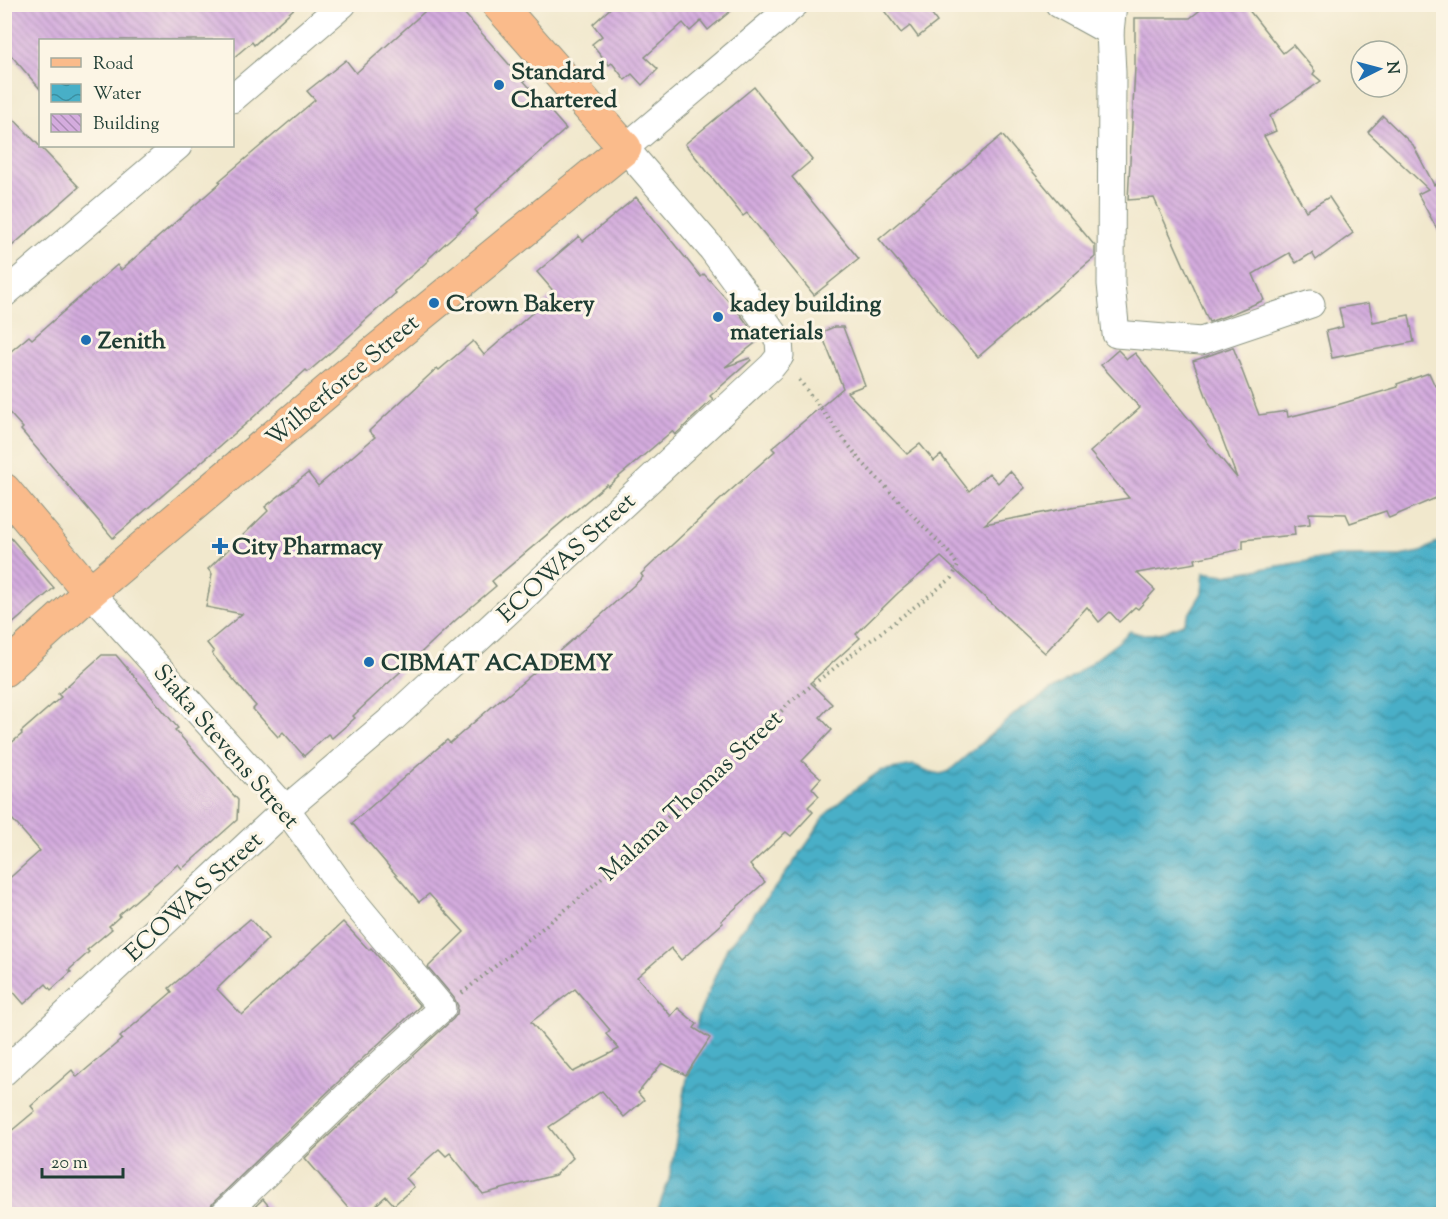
<svg xmlns="http://www.w3.org/2000/svg" width="1448" height="1219" viewBox="0 0 1448 1219" font-family="'Sorts Mill Goudy',serif">
  <defs>
    <pattern id="water-waves" width="16" height="10" patternUnits="userSpaceOnUse" patternTransform="scale(1.5)"><rect width="16" height="10" fill="#48afc7"/><path d="M0 5q4-4 8 0t8 0" fill="none" stroke="#3b90a2"/></pattern>
    <pattern id="building-back-hatch" width="6" height="6" patternUnits="userSpaceOnUse" patternTransform="scale(1.5)"><rect width="6" height="6" fill="#d4acde"/><path d="M-1 5l2 2M0 0l6 6M5-1l2 2" fill="none" stroke="#ab8db5"/></pattern>
  </defs>
  <rect width="100%" height="100%" fill="#fcf5e5"/>
  <filter id="ink" filterUnits="userSpaceOnUse"><feTurbulence type="fractalNoise" baseFrequency=".0167" numOctaves="2"/><feDisplacementMap in="SourceGraphic" scale="12" xChannelSelector="R" yChannelSelector="G"/><feConvolveMatrix kernelMatrix="1 2 1 2 8 2 1 2 1" color-interpolation-filters="sRGB"/></filter>
  <filter id="wash" filterUnits="userSpaceOnUse"><feTurbulence type="fractalNoise" baseFrequency=".008" numOctaves="4" result="noise"/><feDisplacementMap in="SourceGraphic" scale="24" xChannelSelector="R" yChannelSelector="G"/><feGaussianBlur stdDeviation="1.35" result="paint"/><feColorMatrix in="noise" values="0 0 0 0 0 0 0 0 0 0 0 0 0 0 0 0 0 1.4 0 .05"/><feComposite in="paint" operator="in"/></filter>
  <g filter="url(#wash)">
    <rect width="100%" height="100%" fill="#f1e8cd"/>
    <!-- water -->
    <path fill="url(#water-waves)" stroke="#34767e" stroke-width="1.5" d="M1443 539V1214H656L669 1180 698 1017 727 948 781 880 809 841 824 816 851 792 880 771 914 765 928 771 940 774 949 771 1019 710 1073 676 1117 643 1130 631 1140 634H1152L1163 632 1183 624 1202 593 1204 572 1225 575 1338 556H1400L1421 552Z"/>
    <g id="blocks">
      <!-- building -->
      <g fill="url(#building-back-hatch)" fill-rule="evenodd">
        <path d="M4 4H299L254 45 252 42 232 59V40H40V89L4 47Z"/>
        <path d="M433 4H456L566 129 475 210 478 214 428 259 429 260 394 291 396 293 361 324 362 325 308 372 306 370 248 422 113 538 21 430 23 428 4 407V357L29 336 32 339 117 265 121 270 221 182 219 181 315 100 307 91 346 60 356 73Z"/>
        <path d="M615 4H739L708 30 701 21 690 31 683 23 645 57 658 69 642 85 632 74 625 80 612 63 609 65 592 44 602 36 593 24Z"/>
        <path d="M879 4H937L929 11 937 22 918 37 910 26 901 33Z"/>
        <path d="M1208 4H1244L1283 53 1293 45 1315 71 1313 74 1321 81 1270 116 1276 131 1264 136 1306 211 1329 197 1353 233 1316 260 1312 253 1296 263 1289 253 1253 274 1264 300 1231 314 1209 322 1154 198 1128 200 1135 67V18H1190Z"/>
        <path d="M754 87 812 160 792 177 859 259 814 295 747 213 743 216 685 144Z"/>
        <path d="M4 109 79 187 4 253Z"/>
        <path d="M1383 116 1413 145 1434 185 1443 180V240L1418 194 1428 189 1368 132Z"/>
        <path d="M1002 135 1095 246V257L978 357 879 239Z"/>
        <path d="M636 197 701 277 704 274 740 314 759 340 725 367 750 358 751 360 710 396 713 399 675 435 672 431 608 486 607 484 492 581 496 586 457 619 353 716 355 718 332 738 328 734 304 756 283 732 278 737 253 709 256 706 212 654 214 652 207 643 242 614 206 607 212 574 208 569 268 511 265 507 308 473 318 486 375 437 369 431 437 368 439 370 473 341 484 355 555 293 537 272 579 236 583 241Z"/>
        <path d="M1369 303 1373 322 1409 315 1414 342 1332 358 1326 331 1343 327 1339 308Z"/>
        <path d="M834 327H843L865 385 847 392 907 454 920 444 934 461 941 455 969 491 989 473 998 483 1010 471 1025 488 985 524 1068 508 1071 507 1129 498 1090 452 1140 408 1101 365 1118 350 1127 359 1135 353 1237 478 1193 361 1233 347 1259 415 1287 411 1288 417 1337 405 1398 387 1397 384 1429 373 1435 386 1443 382V495L1389 518 1386 511 1350 523 1346 514 1309 513 1310 524 1294 526 1295 535 1243 540V549L1195 559 1196 563 1137 573 1155 590 1138 609 1135 607 1119 622 1110 612 1099 622 1087 607 1045 653 941 557 898 593 856 634 860 638 810 683 832 704 820 717 832 730 802 761 821 778 812 788 819 796 808 807 813 812 791 836 786 832 750 865 765 882 721 921 723 923 681 960 671 948 637 977 671 1016 678 1008 697 1024 694 1028 710 1038 686 1075 662 1063 638 1093 644 1100 624 1117 602 1091 549 1127 573 1158 555 1175 483 1194 450 1153 446 1156 439 1149 406 1178 414 1187 394 1205 386 1196 365 1215H354L305 1158 385 1082 453 1019 457 1014 458 1006 454 998 428 967 464 932 429 894 419 902 352 823 447 740 450 743 502 698 503 699 599 617 643 577 641 574 721 499 775 451 772 448 843 388 824 340V331ZM575 989 610 1030 606 1034 619 1049 573 1072 531 1022Z"/>
        <path d="M4 530 54 588 4 631Z"/>
        <path d="M102 655H116L178 728 175 730 238 800 237 820 182 869 178 864 119 915 120 916 109 926 112 929 87 950 89 952 69 970 71 972 51 990 46 984 24 1004 4 981V883L40 851 4 810V749L22 734 21 732 61 697 58 694Z"/>
        <path d="M250 919 268 939 217 989 242 1015 343 922 369 950 371 948 420 1006 363 1058 213 1203 209 1209V1215H4V1137L35 1111 31 1106 72 1070 77 1077 122 1039 120 1037 172 992 169 988Z"/>
        <path d="M263 1199 276 1215H246Z"/>
      </g>
    </g>
  </g>
  <g filter="url(#ink)">
    <use href="#blocks" fill-opacity="0" stroke="#889280" stroke-width="1.5"/>
    <g fill="none" stroke-linecap="round" stroke-linejoin="round">
      <defs>
        <g id="minor">
          <path d="M1059 4 1110 32 1112 73 1111 284 1116 334 1201 341 1311 304"/>
          <path d="M1110 32 1113 4"/>
          <path d="M232 99 343 4"/>
          <path d="M4 294 178 146"/>
          <path d="M90 592 286 809 348 895 442 1008 374 1070 224 1214"/>
          <path d="M4 1072 286 809 392 719 772 366 780 356 779 340 712 249 625 148 795 4"/>
        </g>
        <g id="major">
          <path d="M4 490 90 592"/>
          <path d="M4 670 90 592 342 379 625 148 498 4"/>
        </g>
      </defs>
      <!-- minor casing -->
      <use href="#minor" stroke="#889280" stroke-width="29"/>
      <!-- major casing -->
      <use href="#major" stroke="#889280" stroke-width="35"/>
      <!-- path -->
      <path stroke="#889280" stroke-width="4" stroke-dasharray="1.5 4.5" stroke-linecap="butt" d="M462 993 575 902 769 724 790 702 952 578 958 566 950 554 859 459 797 377"/>
      <!-- minor -->
      <use href="#minor" stroke="#fff" stroke-width="27"/>
      <!-- major -->
      <use href="#major" stroke="#fabb8b" stroke-width="33"/>
    </g>
  </g>
  <!-- markers -->
  <g fill="#1f6fb2" stroke="#fcf5e5" stroke-width="2">
    <circle cx="499" cy="85" r="6"/>
    <circle cx="434" cy="303" r="6"/>
    <circle cx="718" cy="317" r="6"/>
    <circle cx="86" cy="340" r="6"/>
    <path d="M217 537h6v6h6v6h-6v6h-6v-6h-6v-6h6z"/>
    <circle cx="369" cy="662" r="6"/>
  </g>
  <g text-anchor="middle" stroke-width="6" stroke-linejoin="round" paint-order="stroke">
    <!-- poi labels -->
    <g font-size="24" font-weight="bold" fill="#1f3d34" stroke="#fcf5e5" text-anchor="start">
      <text x="511" y="79">Standard<tspan x="511" dy="28">Chartered</tspan></text>
      <text x="446" y="311">Crown Bakery</text>
      <text x="730" y="311">kadey building<tspan x="730" dy="28">materials</tspan></text>
      <text x="98" y="348">Zenith</text>
      <text x="232" y="554">City Pharmacy</text>
      <text x="381" y="670">CIBMAT ACADEMY</text>
    </g>
    <!-- street labels -->
    <g font-size="24" fill="#1f3d34" stroke="#fcf5e5">
      <text transform="translate(342 380) rotate(-40)" y="8">Wilberforce Street</text>
      <text transform="translate(566 557) rotate(-43)" y="8">ECOWAS Street</text>
      <text transform="translate(227 746) rotate(49)" y="8">Siaka Stevens Street</text>
      <text transform="translate(691 795) rotate(-43)" y="8">Malama Thomas Street</text>
      <text transform="translate(193 896) rotate(-43)" y="8">ECOWAS Street</text>
    </g>
  </g>
  <!-- margin -->
  <rect width="1448" height="1219" fill="none" stroke="#fcf5e5" stroke-width="24"/>
  <!-- legend -->
  <rect x="39" y="39" width="195" height="108" fill="#fcf5e5" stroke="#a4ab9e" stroke-width="1.5"/>
  <rect x="51" y="58" width="30" height="9" fill="#fabb8b" stroke="#a4ab9e" stroke-width="1.5"/>
  <text x="93" y="69" font-size="18" fill="#1f3d34">Road</text>
  <rect x="51" y="84" width="30" height="18" fill="url(#water-waves)" stroke="#a4ab9e" stroke-width="1.5"/>
  <text x="93" y="99" font-size="18" fill="#1f3d34">Water</text>
  <rect x="51" y="114" width="30" height="18" fill="url(#building-back-hatch)" stroke="#a4ab9e" stroke-width="1.5"/>
  <text x="93" y="129" font-size="18" fill="#1f3d34">Building</text>
  <!-- north arrow -->
  <g transform="translate(1379 69) rotate(84)"><circle r="28" fill="#fcf5e5" stroke="#a4ab9e" stroke-width="1.5"/>
  <path d="M0-4.5L10 22L0 15L-10 22Z" fill="#1f6fb2"/>
  <text y="-9" font-size="16" font-weight="bold" text-anchor="middle" fill="#1f3d34">N</text>
  </g>
  <!-- scale -->
  <path d="M42 1168v9h81v-9" fill="none" stroke="#1f3d34" stroke-width="3"/>
  <text x="51" y="1168" font-size="18" fill="#1f3d34" stroke="#fcf5e5" stroke-width="4.5" paint-order="stroke">20 m</text>
</svg>
